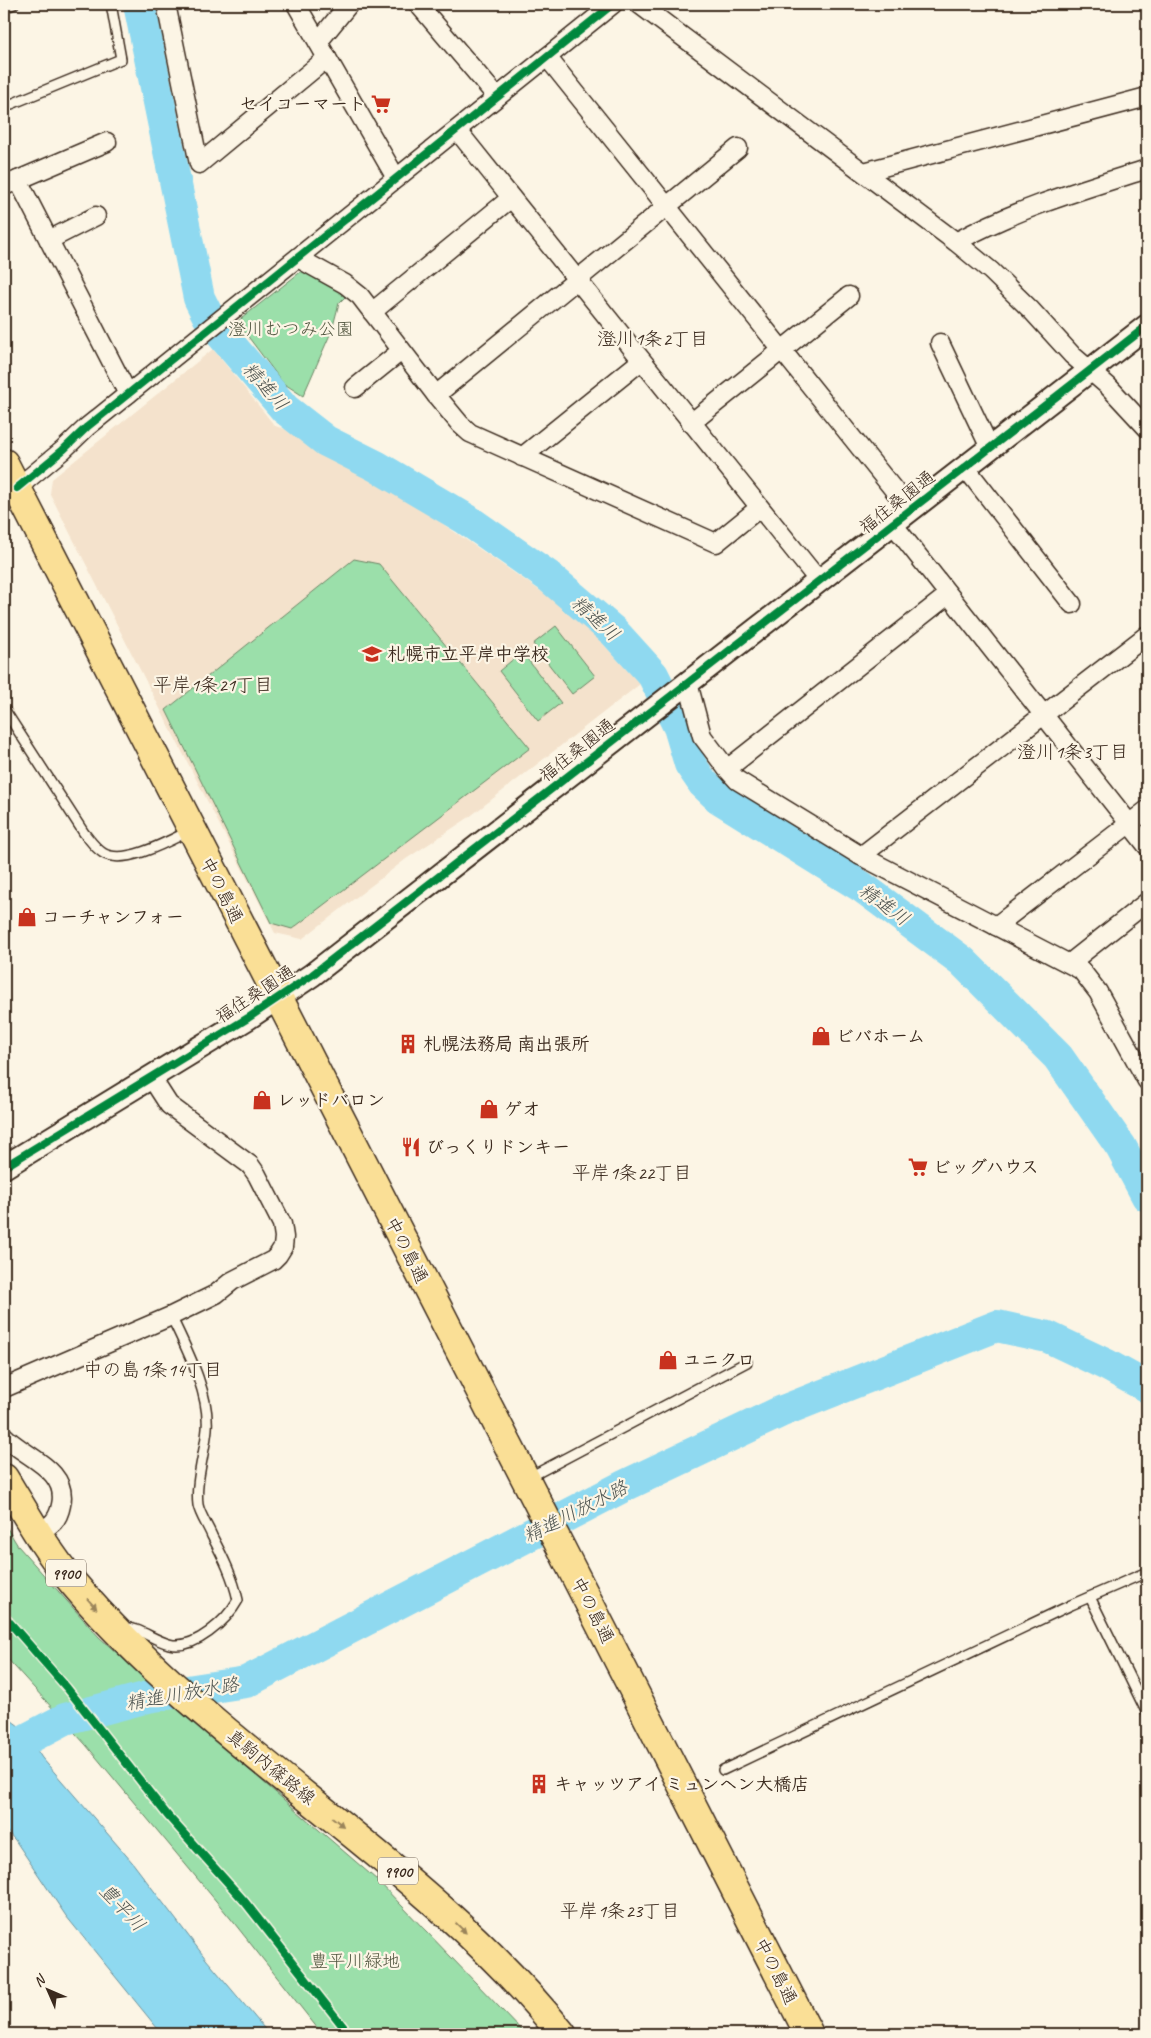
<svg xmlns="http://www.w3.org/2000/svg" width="1151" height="2038" viewBox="0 0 1151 2038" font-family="Caveat,'Klee One',sans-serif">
  <rect width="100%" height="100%" fill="#fcf5e5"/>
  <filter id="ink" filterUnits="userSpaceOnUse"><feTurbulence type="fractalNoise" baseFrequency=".02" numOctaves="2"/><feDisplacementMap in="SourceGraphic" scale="10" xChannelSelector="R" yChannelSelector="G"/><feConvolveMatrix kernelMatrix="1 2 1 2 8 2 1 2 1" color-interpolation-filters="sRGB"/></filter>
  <g filter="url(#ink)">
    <!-- built -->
    <path fill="#f4e2cc" d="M213 349 275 426 292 431 373 476 554 600 584 623 640 684 468 818 406 859 302 939 275 933 50 494 52 479Z"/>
    <!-- green -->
    <g fill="#9bdfaa" stroke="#6b8464">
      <path d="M303 270 346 296 339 303 332 330 303 396 283 383 237 322Z"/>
      <path d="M354 559 379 564 530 748 292 929 271 923 166 710Z"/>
      <path d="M556 626 595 676 572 694 533 644Z"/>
      <path d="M522 652 561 703 538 721 499 671Z"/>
      <path d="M4 1523 18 1546 99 1637 188 1717 377 1880 525 2034H322L231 1919 86 1745 4 1655Z"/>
    </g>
    <!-- water -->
    <path fill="#8fd9f0" stroke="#6d939c" d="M4 1715 23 1729 42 1758 132 1862 206 1959 269 2034H162L66 1916 15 1840 4 1828Z"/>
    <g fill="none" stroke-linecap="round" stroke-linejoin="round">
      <!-- river -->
      <g stroke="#8fd9f0" stroke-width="32">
        <path d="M139 4 199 298 208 316 222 335 285 409 326 441 376 466 466 519 548 576 614 632 653 675 679 727 690 764 703 783 719 798 862 887 962 961 1058 1057 1121 1147 1147 1196"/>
        <path d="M4 1751 65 1719 148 1697 246 1682 624 1486 780 1412 997 1326 1048 1337 1107 1365 1147 1387"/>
      </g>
      <defs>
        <g id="service">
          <path d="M4 8 14 4"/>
          <path d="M4 107 121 59 111 4"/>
          <path d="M4 709 84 833C90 840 95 848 103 853 124 866 169 841 189 831"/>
          <path d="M528 1478 747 1362"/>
          <path d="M1090 1597 1147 1713"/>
          <path d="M122 1627C141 1628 151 1639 169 1644 194 1651 227 1620 238 1600 233 1577 223 1557 212 1536 208 1526 200 1515 198 1505 195 1482 205 1452 207 1429 210 1393 186 1348 171 1316"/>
          <path d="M723 1770 1071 1605 1147 1572"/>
        </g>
        <g id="minor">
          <path d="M166 4 199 164 327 58"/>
          <path d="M296 4 396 178"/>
          <path d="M418 4 497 97"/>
          <path d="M639 4 956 242 991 271 1031 310 1072 355 1108 386 1147 428"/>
          <path d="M318 42 349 4"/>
          <path d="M547 57 910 510"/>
          <path d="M457 130 819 581"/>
          <path d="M864 172 1147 97"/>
          <path d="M18 180 128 394"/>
          <path d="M4 186 107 142"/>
          <path d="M49 240 96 216"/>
          <path d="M956 242C1018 208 1081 190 1147 169"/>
          <path d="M298 258 345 284 360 296 436 395 460 424 470 433 716 543 759 508"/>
          <path d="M372 312 511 198"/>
          <path d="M940 343 990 448"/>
          <path d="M355 388 401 351"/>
          <path d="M436 395 738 148"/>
          <path d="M691 423 849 296"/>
          <path d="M522 457 641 361"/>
          <path d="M965 467 1072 604"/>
          <path d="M17 488 63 450 87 427 613 4"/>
          <path d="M893 524 1147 846"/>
          <path d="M688 683 702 736 727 769 737 780 861 856 1081 970 1098 992 1147 1081"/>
          <path d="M727 769 948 595"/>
          <path d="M861 856 1147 635"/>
          <path d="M996 926 1147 810"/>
          <path d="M1070 963 1147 902"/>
          <path d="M4 1388 171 1316 216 1294 232 1281 273 1260 278 1255 283 1247 284 1237 282 1224 257 1175 250 1165 169 1105 151 1077"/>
          <path d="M4 1436C24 1457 69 1469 61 1505 58 1521 51 1525 38 1533"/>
        </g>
        <path id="tertiary" d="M4 1167 248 1018 312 975 1147 326"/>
        <path id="primary" d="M4 1478C26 1514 47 1552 74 1584 218 1754 423 1860 562 2034"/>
        <path id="trunk" d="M4 463 561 1548 809 2034"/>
      </defs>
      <!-- service casing -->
      <use href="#service" stroke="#3b2a1e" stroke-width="12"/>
      <!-- minor casing -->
      <use href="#minor" stroke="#3b2a1e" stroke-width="21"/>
      <!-- tertiary casing -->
      <use href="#tertiary" stroke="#3b2a1e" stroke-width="26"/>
      <!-- primary casing -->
      <use href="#primary" stroke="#3b2a1e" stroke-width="31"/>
      <!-- trunk casing -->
      <use href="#trunk" stroke="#3b2a1e" stroke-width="31"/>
      <!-- service -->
      <use href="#service" stroke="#fcf5e5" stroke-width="9"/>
      <!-- minor -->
      <use href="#minor" stroke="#fcf5e5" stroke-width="18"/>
      <!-- tertiary -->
      <use href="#tertiary" stroke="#fcf5e5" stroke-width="22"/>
      <!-- primary -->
      <use href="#primary" stroke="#fadf96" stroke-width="28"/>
      <!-- trunk -->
      <use href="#trunk" stroke="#fadf96" stroke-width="28"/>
      <defs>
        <g id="cycleway">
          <path d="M17 488 63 450 87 427 613 4"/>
          <path d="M4 1167 248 1018 312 975 1147 326"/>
          <path d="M4 1616 67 1688 168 1816 245 1902 349 2034"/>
        </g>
      </defs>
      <!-- cycleway casing -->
      <use href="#cycleway" stroke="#fcf5e5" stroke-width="11"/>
      <!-- cycleway -->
      <use href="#cycleway" stroke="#00873e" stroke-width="8"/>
    </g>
    <!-- one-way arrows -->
    <defs><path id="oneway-solid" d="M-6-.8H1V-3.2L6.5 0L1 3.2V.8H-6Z" transform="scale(1.25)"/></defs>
    <g fill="#9a845a">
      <use href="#oneway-solid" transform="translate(92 1604) rotate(48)"/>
      <use href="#oneway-solid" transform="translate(338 1822) rotate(39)"/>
      <use href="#oneway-solid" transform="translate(461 1928) rotate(44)"/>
    </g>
  </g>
  <!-- icons -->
  <defs>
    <symbol id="supermarket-bare" viewBox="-9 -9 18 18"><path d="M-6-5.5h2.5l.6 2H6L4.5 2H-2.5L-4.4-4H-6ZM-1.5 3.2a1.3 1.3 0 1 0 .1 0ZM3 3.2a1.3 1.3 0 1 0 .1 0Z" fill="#c8321e" stroke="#fcf5e5" stroke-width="2.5" paint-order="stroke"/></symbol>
    <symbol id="school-bare" viewBox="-9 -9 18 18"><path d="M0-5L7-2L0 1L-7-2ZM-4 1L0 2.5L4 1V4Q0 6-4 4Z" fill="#c8321e" stroke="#fcf5e5" stroke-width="2.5" paint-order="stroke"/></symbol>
    <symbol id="shop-bare" viewBox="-9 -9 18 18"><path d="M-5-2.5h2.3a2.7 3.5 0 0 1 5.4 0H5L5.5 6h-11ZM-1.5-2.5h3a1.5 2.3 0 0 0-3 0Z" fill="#c8321e" stroke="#fcf5e5" stroke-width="2.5" paint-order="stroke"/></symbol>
    <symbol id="building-bare" viewBox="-9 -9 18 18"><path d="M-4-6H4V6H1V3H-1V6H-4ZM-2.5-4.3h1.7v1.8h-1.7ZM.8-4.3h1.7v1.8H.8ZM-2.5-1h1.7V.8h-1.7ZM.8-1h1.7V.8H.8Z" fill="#c8321e" stroke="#fcf5e5" stroke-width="2.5" paint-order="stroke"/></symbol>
    <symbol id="restaurant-bare" viewBox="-9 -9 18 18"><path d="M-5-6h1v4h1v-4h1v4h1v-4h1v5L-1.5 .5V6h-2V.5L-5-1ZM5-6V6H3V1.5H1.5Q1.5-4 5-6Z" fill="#c8321e" stroke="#fcf5e5" stroke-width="2.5" paint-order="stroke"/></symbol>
  </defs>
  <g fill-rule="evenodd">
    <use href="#supermarket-bare" x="367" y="90" width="28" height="28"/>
    <use href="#school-bare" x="358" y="640" width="28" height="28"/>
    <use href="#shop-bare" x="13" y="903" width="28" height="28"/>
    <use href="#shop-bare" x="807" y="1022" width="28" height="28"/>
    <use href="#building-bare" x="394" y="1030" width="28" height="28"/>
    <use href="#shop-bare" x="248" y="1086" width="28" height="28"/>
    <use href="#shop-bare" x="475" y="1095" width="28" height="28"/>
    <use href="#restaurant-bare" x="397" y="1133" width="28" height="28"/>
    <use href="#supermarket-bare" x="904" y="1153" width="28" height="28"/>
    <use href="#shop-bare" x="654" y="1346" width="28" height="28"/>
    <use href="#building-bare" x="525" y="1770" width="28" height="28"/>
  </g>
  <g text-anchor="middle" stroke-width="4.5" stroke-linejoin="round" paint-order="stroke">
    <!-- shield labels -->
    <g fill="#fcf5e5" stroke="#75675a" stroke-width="1">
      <rect x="46" y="1559.5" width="40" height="27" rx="4"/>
      <rect x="378" y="1857.5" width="40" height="27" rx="4"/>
    </g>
    <g font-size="16" font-weight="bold" fill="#3b2a1e">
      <text x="66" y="1579">9900</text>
      <text x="398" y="1877">9900</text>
    </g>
    <!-- poi labels -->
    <g font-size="18" font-weight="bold" fill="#3b2a1e" stroke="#fcf5e5" text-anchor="start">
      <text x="366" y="110" text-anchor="end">セイコーマート</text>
      <text x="387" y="660">札幌市立平岸中学校</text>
      <text x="42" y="923">コーチャンフォー</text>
      <text x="836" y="1042">ビバホーム</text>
      <text x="423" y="1050">札幌法務局 南出張所</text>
      <text x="277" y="1106">レッドバロン</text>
      <text x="504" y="1115">ゲオ</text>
      <text x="426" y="1153">びっくりドンキー</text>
      <text x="933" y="1173">ビッグハウス</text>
      <text x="683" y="1366">ユニクロ</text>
      <text x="554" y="1790">キャッツアイ ミュンヘン大橋店</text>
    </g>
    <!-- park labels -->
    <g font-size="18" fill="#535741" stroke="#fcf5e5">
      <text x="291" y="335">澄川むつみ公園</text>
      <text x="355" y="1967">豊平川緑地</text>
    </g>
    <!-- street labels -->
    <g font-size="18" fill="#3b2a1e" stroke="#fcf5e5">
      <text transform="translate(897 502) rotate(-38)" y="6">福住桑園通</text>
      <text transform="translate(577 750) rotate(-38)" y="6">福住桑園通</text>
      <text transform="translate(222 890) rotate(63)" y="6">中の島通</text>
      <text transform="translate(255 994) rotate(-33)" y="6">福住桑園通</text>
      <text transform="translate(407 1250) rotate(63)" y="6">中の島通</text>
      <text transform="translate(593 1610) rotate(63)" y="6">中の島通</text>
      <text transform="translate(271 1767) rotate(39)" y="6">真駒内篠路線</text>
      <text transform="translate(776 1971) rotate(63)" y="6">中の島通</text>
    </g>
    <!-- neighbourhood labels -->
    <g font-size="19" fill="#3b2a1e" stroke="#fcf5e5">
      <text x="653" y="345">澄川1条2丁目</text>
      <text x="213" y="691">平岸1条21丁目</text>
      <text x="1073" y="758">澄川1条3丁目</text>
      <text x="632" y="1179">平岸1条22丁目</text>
      <text x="153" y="1376">中の島1条14丁目</text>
      <text x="620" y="1917">平岸1条23丁目</text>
    </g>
    <!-- water labels -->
    <g font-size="19" font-style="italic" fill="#505652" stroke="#fcf5e5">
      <text transform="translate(266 386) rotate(48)" y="7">精進川</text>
      <text transform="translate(596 618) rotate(42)" y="7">精進川</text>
      <text transform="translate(885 904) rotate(36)" y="7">精進川</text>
      <text transform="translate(575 1511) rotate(-27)" y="7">精進川放水路</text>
      <text transform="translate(182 1693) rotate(-10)" y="7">精進川放水路</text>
      <text transform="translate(123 1907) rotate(47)" y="7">豊平川</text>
    </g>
  </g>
  <!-- margin -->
  <rect width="1151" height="2038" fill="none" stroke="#fcf5e5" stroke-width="20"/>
  <rect x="10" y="10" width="1131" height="2018" fill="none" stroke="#3b2a1e" stroke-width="2" filter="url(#ink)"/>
  <!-- north arrow -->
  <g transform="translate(48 1990) rotate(315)" stroke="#fcf5e5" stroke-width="4" paint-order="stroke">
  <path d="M0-4L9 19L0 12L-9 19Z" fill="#3b2a1e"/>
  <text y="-8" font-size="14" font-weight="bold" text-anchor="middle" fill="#3b2a1e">N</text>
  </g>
</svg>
